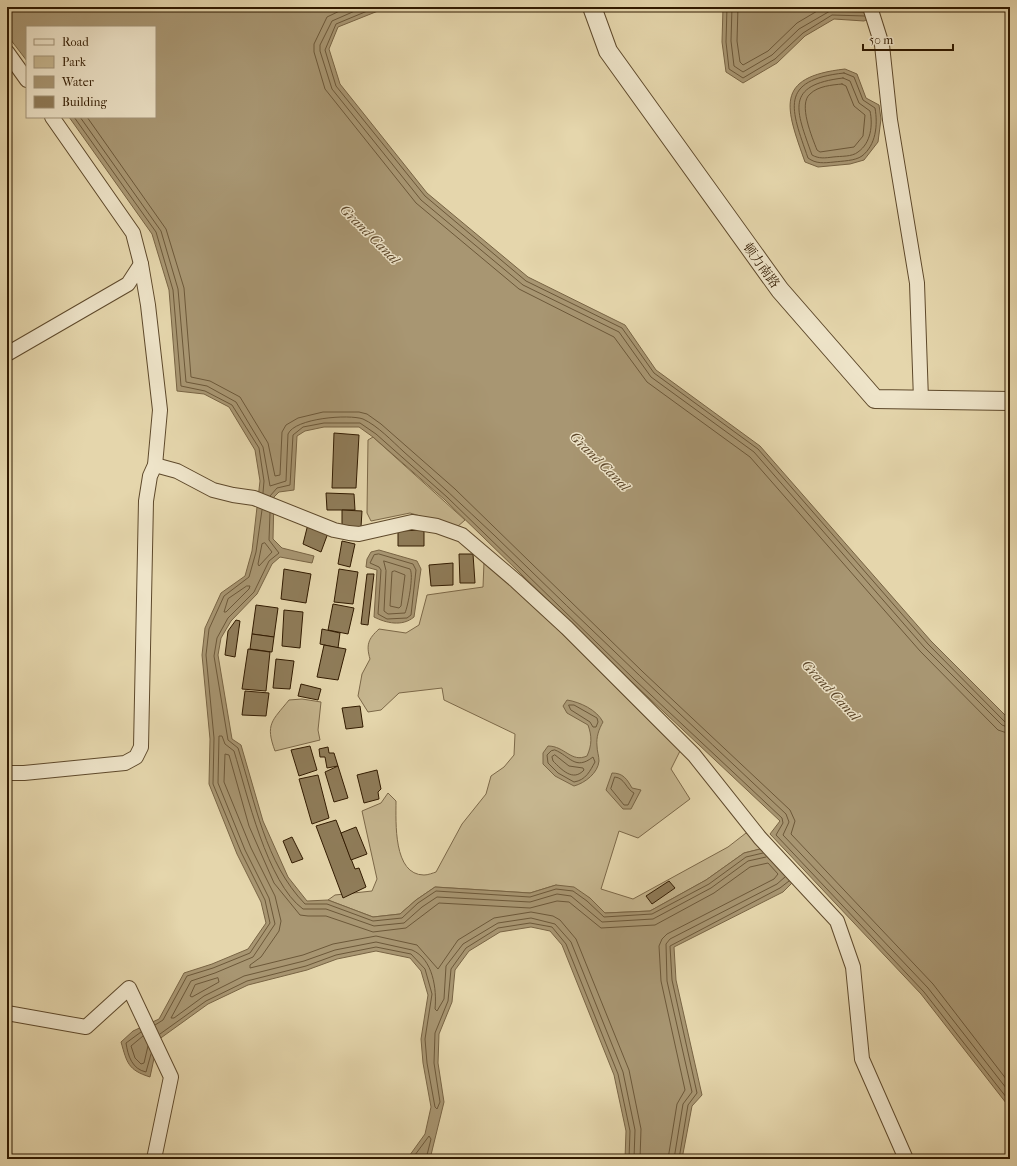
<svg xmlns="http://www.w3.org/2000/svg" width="1017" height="1166" viewBox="0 0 1017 1166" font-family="'IM FELL French Canon','Noto Serif SC',serif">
  <rect width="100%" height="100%" fill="#e5d6ac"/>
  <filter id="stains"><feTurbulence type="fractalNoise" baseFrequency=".005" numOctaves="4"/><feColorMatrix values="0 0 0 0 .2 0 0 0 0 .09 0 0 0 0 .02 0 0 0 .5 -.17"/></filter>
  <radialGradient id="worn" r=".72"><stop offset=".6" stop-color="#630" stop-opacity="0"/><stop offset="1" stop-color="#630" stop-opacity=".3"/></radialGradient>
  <!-- green -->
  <g fill="#c6b68f" stroke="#7c6848">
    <path d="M373 437 465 520 457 527 410 513 371 521 367 513 368 440Z"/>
    <path d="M484 562C554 621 614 688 680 751L671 769 690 799 638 838 619 831 601 889 633 899 728 847 746 833 772 846 744 853 706 880 650 911 605 913 590 898 556 885 530 893 435 887 416 900 400 914 373 917 328 900 335 895 372 891 377 879 362 811 381 803 388 793 396 801C396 822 393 875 424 875 428 875 433 873 436 872L462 824 486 794 491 776 504 767 514 755 515 734 444 700 442 688 399 693 381 710 368 712 358 696 362 674 370 659C366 645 368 639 379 629L406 633 419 625 427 595 483 587Z"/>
    <path d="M302 699 321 702 318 730 320 740 275 751C265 724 272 721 289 700Z"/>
  </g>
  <!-- water -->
  <g fill="#a89672" stroke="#786444">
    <path d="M7 7H388L338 27 329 49 340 84 427 193 528 277 625 325 656 370 760 446 931 641 1010 720V1108L921 994 770 834 780 821 633 683 445 500 373 437 359 427H324L305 431 297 436 294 490 279 492 274 497 273 539 282 548 314 556 312 563 280 557 272 564 257 594 231 621 221 638 218 655 232 739 241 745 263 821 288 877 307 901 328 900 373 917 400 914 416 900 435 887 530 893 556 885 574 887 590 898 605 913 650 911 706 880 744 853 772 846 800 875 783 892 674 947 676 980 702 1095 692 1106 682 1159H625L626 1131 614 1075 562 945 550 931 531 927 500 932 469 951 455 970 452 1002 439 1034 438 1063 444 1102 430 1159H407L425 1134 431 1107 423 1063 421 1039 428 995 421 971 410 958 376 951 337 959 307 970 248 985 208 1004 158 1040 150 1077C128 1070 127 1063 121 1042L133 1031 159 1019 184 973 212 964 248 949 266 923 261 902 237 854 209 784 210 739 202 655 205 628 221 593 245 576 252 551 260 481 255 450 229 407 204 394 177 391 169 290 152 234 69 117H155V27H27V61L7 35Z"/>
    <path d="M723 7H880L877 15 864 21 834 19 805 36 777 63 743 83 726 72 722 42Z"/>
    <path d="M845 69 857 74 866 98 879 105 881 119 878 142 864 160 850 164 818 167 805 162C786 108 773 77 845 69Z"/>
    <path d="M379 550 417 561 421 569 414 617C402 627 386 623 374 617L377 570 366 567 367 559 371 552Z"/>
    <path d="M567 700C580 702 597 710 603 722 599 729 596 737 597 746 597 751 599 756 599 761 598 773 585 783 574 786L555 776 543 764V753L548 746C565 746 571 763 587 756 592 745 592 736 588 725L567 713 563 706Z"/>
    <path d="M612 773C623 773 627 779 632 788L641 790 631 809H623L606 790Z"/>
  </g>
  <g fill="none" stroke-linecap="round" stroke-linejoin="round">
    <!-- shore -->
    <g stroke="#6c5839" stroke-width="1">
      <path d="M348 7 327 17 314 44V52L325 89 416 203 519 289 614 337 647 382 750 457 920 651 998 730 1010 734"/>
      <path d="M364 7 332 21 320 45V51L332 89 421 200 523 285 619 332 651 377 754 452 924 647 1002 725 1010 728"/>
      <path d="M377 7 336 24 325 50 336 86 425 196 526 281 622 328 654 373 758 449 928 644 1005 722 1010 723"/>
      <path d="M727 7 726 42 729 69 743 78 775 59 803 33 832 15 865 16"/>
      <path d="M732 7 731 41 734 66 743 72 772 55 799 29 830 11 863 12"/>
      <path d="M738 7 737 41 740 62 743 65 768 51 797 23 824 7"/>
      <path d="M844 73 854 77 863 100 875 108C878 125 876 145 862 156 855 161 842 161 834 162 824 163 816 164 808 158 791 109 778 80 844 73Z"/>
      <path d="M843 78 850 81 859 103 870 111C873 125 871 143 858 152 852 157 841 156 833 157 825 158 819 159 812 155 796 110 784 85 843 78Z"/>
      <path d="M842 84 846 86 854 106 865 115 863 136 854 147 820 152 817 150C812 137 798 104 810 94 818 86 832 85 842 84Z"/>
      <path d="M74 117 156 232 173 290 181 386 205 391 232 405 259 448 264 481 263 493"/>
      <path d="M80 117 161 231 178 289 186 382 207 386 236 402 263 447 270 486 286 481 288 434C295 418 349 414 363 419 378 426 392 441 404 452 435 479 464 507 494 535 590 629 688 722 786 814L789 822 783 835 928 988 1010 1093"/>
      <path d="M87 117 166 229 184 288 191 377 210 381 240 397 268 443 275 476 280 475 282 432 286 425 298 418 323 412H359L367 414 381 424 455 489 643 672 790 810 795 821 791 834 933 984 1010 1084"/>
      <path d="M270 496 277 488 290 485 293 435 303 427 324 423H360L376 434 447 497 635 680 782 818 783 823 776 835 924 992 1010 1102"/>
      <path d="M270 513 269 540 279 553 269 561 254 592 228 618 217 638 214 656 228 740 238 748C255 801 265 863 305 904H327L373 921 402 918 418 903 436 891 530 897 556 889 573 891 587 901 604 917 652 914 709 884 746 857 763 853"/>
      <path d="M265 543 272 552 259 566 258 564 262 544Z"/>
      <path d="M379 554 413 564 416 570 411 615 407 618 387 619 378 614 381 570 379 567 370 563 374 555Z"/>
      <path d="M384 561 410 569C414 575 408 606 405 613L388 614 384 611 386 571Z"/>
      <path d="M395 571 405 575 401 606 399 608 390 606 392 572Z"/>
      <path d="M247 586H250L249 589 226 612H224L228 599Z"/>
      <path d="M569 705H574L597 718 598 722 596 727H593L590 722 571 710Z"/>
      <path d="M555 750C570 756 575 771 593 757L595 762C590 771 586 780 574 782L558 773 548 763 547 755 551 751Z"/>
      <path d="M555 755 569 766 583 768 584 770C573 782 562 770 553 761L552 757Z"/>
      <path d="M615 777C625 778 626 789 634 793L628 805H624L611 789Z"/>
      <path d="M218 978 219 982 192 997 190 996 195 985Z"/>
      <path d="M155 1025 163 1020 187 976 213 968 250 953 270 923 265 900 241 852 213 784 214 738 206 655 209 629 224 596 249 577 256 552 262 510"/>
      <path d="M141 1032 126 1043C128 1056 132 1069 146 1072L151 1054"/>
      <path d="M160 1034 206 1001 247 981 306 966 336 955 376 947 411 954 425 969 432 994 425 1039 427 1063 435 1107 437 1109 440 1102 434 1063 435 1033 448 1001 451 969 466 948 498 928 530 923 552 927 566 944 618 1074 630 1131 629 1159"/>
      <path d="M143 1036 131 1046 135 1058 141 1064 144 1063 148 1046"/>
      <path d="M412 1159 429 1136 431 1139 426 1159"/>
      <path d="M634 1159 635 1130 623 1072 571 942 555 924 531 918 498 923 463 944 446 966 444 999 437 1011 435 1009C437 989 433 959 412 950L376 942 335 950 304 961 244 976 204 996 174 1018H171L191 981 215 973 253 957 275 924 269 898 245 850 218 783 219 736H222L225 744 234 751C247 793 267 883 303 909H326L374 926 404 923 422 907 437 897 530 902 557 894 571 896 602 922 653 919 711 888 748 861 766 857"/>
      <path d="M640 1159 641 1129 629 1070 576 939 560 920 553 916 531 912 494 918 458 940 438 969 417 945 376 936 333 944 303 955 250 968V965L261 957 279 931 281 921 275 896 251 848 224 782 225 754 229 755 249 826 274 883 300 915 308 916H326L373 932 406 928 439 903 530 908 557 901 569 902 601 928 655 925 714 893 750 867 768 863 778 874 774 879 667 934 662 939 659 946 661 981 685 1090 677 1104 668 1159"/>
      <path d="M674 1159 683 1104 692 1092 667 981 666 944 670 939 777 884 785 877"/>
      <path d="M679 1159 688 1105 697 1093 672 980 670 946 780 888 789 881"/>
    </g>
  </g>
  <!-- building -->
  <g fill="#8f7c59" stroke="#311a00">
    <path d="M334 433 359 435 356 488H332Z"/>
    <path d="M326 493 354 494 355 510H327Z"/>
    <path d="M342 510 362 511 361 527 342 526Z"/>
    <path d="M308 524 328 533 321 552 303 544Z"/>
    <path d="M424 530V546H398V531Z"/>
    <path d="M342 541 355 544 350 567 338 564Z"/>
    <path d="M459 554H473L475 583H460Z"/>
    <path d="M453 563V585L431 586 429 565Z"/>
    <path d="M284 569 311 574 306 603 281 599Z"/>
    <path d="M339 569 358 572 353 604 334 602Z"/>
    <path d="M367 574H374L368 625 361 624Z"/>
    <path d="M333 604 354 608 348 634 328 630Z"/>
    <path d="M256 605 278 608 274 637 252 634Z"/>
    <path d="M284 610 303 612 300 648 282 646Z"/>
    <path d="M236 620 240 621 235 657 225 655 228 631Z"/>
    <path d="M322 629 340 633 338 648 320 644Z"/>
    <path d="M252 634 274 637 272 652 250 649Z"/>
    <path d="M324 645 346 649 338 680 317 677Z"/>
    <path d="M248 649 270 652 266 691 242 689Z"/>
    <path d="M276 659 294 661 290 689 273 688Z"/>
    <path d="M301 684 321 689 318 700 298 696Z"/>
    <path d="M245 691 269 693 266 716 242 715Z"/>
    <path d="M360 706 363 727 346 729 342 708Z"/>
    <path d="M310 746 317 770 299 776 291 750Z"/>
    <path d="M328 747 329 753H334L338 766 327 768 325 757H320L319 749Z"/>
    <path d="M338 766 348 798 334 802 325 772Z"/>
    <path d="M377 770 381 789 378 792 379 799 364 803 357 775Z"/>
    <path d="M318 775 329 818 312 824 299 779Z"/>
    <path d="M336 820 355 869 359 868 366 887 343 898 316 826Z"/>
    <path d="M356 827 367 854 351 860 341 833Z"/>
    <path d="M292 837 303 859 292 863 283 841Z"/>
    <path d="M669 881 675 888 652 904 646 896Z"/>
  </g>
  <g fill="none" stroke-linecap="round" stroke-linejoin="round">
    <defs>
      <g id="minor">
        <path d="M870 7 882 45 890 120 917 283 921 400"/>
        <path d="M7 52 27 80"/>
        <path d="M7 354 128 284 141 264"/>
        <path d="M155 465 177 471 213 490 233 495 254 498 334 530 349 533 359 534 412 522 437 526 462 535 516 581 567 628 694 755 760 838 837 921 853 967 862 1059 906 1159"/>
        <path d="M7 773H24L125 763 136 757 141 747 146 501 150 476 155 465 160 410 148 305 141 264 133 233 52 117"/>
        <path d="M7 1013 86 1027 129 988 171 1077 154 1159"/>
      </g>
      <path id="tertiary" d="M592 7 608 51 780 290 875 399 1010 401"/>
    </defs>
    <!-- minor casing -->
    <use href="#minor" stroke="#5e492b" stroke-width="16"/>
    <!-- tertiary casing -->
    <use href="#tertiary" stroke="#5e492b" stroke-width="20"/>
    <!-- minor -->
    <use href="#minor" stroke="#eee4c9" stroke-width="14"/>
    <!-- tertiary -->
    <use href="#tertiary" stroke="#eee4c9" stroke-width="18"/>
  </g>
  <g text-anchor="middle" stroke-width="3" stroke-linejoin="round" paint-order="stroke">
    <!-- street labels -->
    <g font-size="13" fill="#311a00" stroke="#eee4c9">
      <text transform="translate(762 265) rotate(54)" y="5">顿力南路</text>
    </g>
    <!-- water labels -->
    <g font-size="14" font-style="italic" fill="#5b4528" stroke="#eee4c9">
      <text transform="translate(370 234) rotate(45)" y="5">Grand Canal</text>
      <text transform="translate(600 461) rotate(45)" y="5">Grand Canal</text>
      <text transform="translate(831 690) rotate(47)" y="5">Grand Canal</text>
    </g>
  </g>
  <!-- margin -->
  <rect width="1017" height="1166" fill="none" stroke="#e5d6ac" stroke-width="24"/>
  <rect x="8" y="8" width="1001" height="1150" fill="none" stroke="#311a00" stroke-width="2"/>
  <rect x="12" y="12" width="993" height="1142" fill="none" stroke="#311a00"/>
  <!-- legend -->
  <rect x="26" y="26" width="130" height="92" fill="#eee4c9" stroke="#a29379"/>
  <rect x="34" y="39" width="20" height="6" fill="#eee4c9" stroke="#a29379"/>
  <text x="62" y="46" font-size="12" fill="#311a00">Road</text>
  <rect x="34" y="56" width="20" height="12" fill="#c6b68f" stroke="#a29379"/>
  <text x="62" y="66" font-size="12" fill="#311a00">Park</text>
  <rect x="34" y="76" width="20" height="12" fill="#a89672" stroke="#a29379"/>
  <text x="62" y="86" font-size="12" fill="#311a00">Water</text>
  <rect x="34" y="96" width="20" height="12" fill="#8f7c59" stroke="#a29379"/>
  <text x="62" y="106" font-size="12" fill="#311a00">Building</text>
  <!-- scale -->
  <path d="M863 44v6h90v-6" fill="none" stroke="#311a00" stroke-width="2"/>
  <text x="869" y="44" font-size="12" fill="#311a00" stroke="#eee4c9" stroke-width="3" paint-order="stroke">50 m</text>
  <rect width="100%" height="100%" filter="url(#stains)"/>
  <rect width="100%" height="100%" fill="url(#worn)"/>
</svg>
